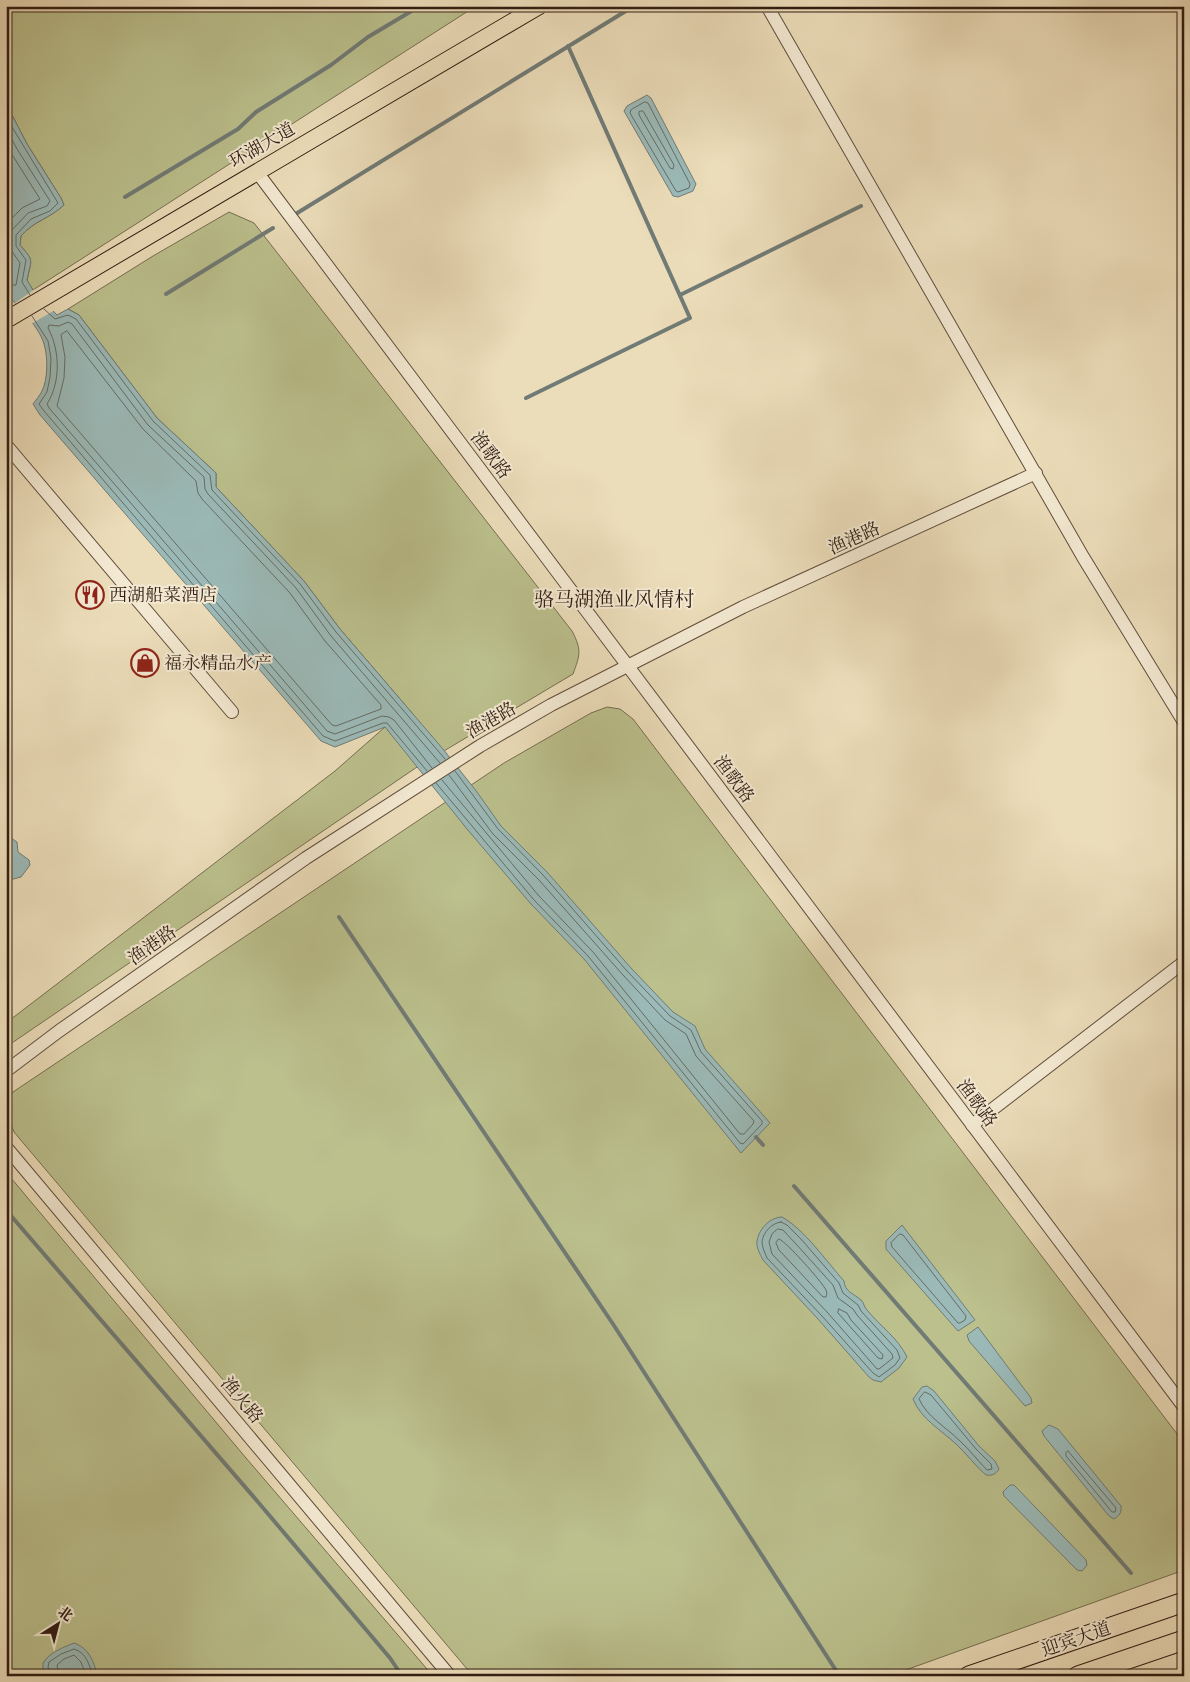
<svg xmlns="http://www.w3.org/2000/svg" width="1190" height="1682" viewBox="0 0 1190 1682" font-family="'Libre Bodoni','Noto Serif SC',serif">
  <rect width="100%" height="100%" fill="#ecddba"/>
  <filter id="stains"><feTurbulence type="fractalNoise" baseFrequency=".004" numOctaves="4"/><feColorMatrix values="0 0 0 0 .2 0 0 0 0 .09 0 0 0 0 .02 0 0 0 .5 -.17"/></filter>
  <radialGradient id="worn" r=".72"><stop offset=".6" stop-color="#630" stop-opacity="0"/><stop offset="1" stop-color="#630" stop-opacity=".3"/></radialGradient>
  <!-- green -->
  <g fill="#bbc08d" stroke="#766e50">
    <path d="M6 6H476L33 290 27 281C31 259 35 262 20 245L21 236C35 220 49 219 64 205L61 198 27 144 12 115 6 111Z"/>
    <path d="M229 212 254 223 572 631C582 650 580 655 573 674L417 767 6 1047V1023L335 771 385 727 412 713 340 629 304 581 216 487V473L157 418 79 315 68 309 153 256Z"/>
    <path d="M607 707 620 709 633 719 1184 1443V1570L889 1676H473L14 1132C8 1117 4 1107 13 1092L504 763 591 713Z"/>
    <path d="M6 1172 246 1458 433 1676H6Z"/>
  </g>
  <!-- water -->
  <g fill="#9bbab8" stroke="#717b76">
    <path d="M647 95 651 98 696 184 693 191 678 197 673 196 624 111 627 106Z"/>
    <path d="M6 111 12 115 27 144 61 198 64 205C49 219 35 220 21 236L20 245C35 262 31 259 27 280L33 290 57 315 68 309 79 315 157 418 216 473V487L304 581 340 629 443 749 477 792 501 826 547 872 631 968 673 1012 695 1026 705 1049 770 1123 741 1153 584 959 531 904 467 829 385 727 335 747 321 741 40 415 33 404C36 400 40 395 42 391 48 379 48 357 44 344 40 329 19 305 6 295Z"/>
    <path d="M11 838 17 842 18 852 29 860 30 865 21 877 6 881V872L9 866 6 860V839Z"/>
    <path d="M782 1217C804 1229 827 1262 844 1281 845 1292 853 1293 861 1300 864 1303 864 1307 867 1310 880 1326 898 1338 907 1357L899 1368 881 1382 873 1380 869 1377 818 1319 763 1260C760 1254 756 1247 757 1241 759 1228 771 1217 782 1217Z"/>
    <path d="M902 1225 975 1320 958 1331 886 1249V1241Z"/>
    <path d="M978 1327 1031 1398 1032 1403 1025 1406 969 1341 967 1335Z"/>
    <path d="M927 1386 934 1391 979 1446 995 1461 999 1469C996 1474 992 1476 986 1475 975 1466 967 1454 956 1444 941 1430 921 1419 913 1399L922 1387Z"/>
    <path d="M1049 1425 1058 1429 1121 1506C1122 1513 1119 1516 1114 1519L1109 1516 1044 1436 1042 1431Z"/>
    <path d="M1010 1485H1014L1086 1560 1087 1565 1082 1571 1077 1570 1004 1496 1003 1492Z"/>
    <path d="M74 1643C90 1649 93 1661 98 1676H49L43 1669V1663C50 1652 62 1648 74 1643Z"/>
  </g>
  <!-- pier -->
  <path fill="#ecddba" d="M35 289 55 310 31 324 15 303Z"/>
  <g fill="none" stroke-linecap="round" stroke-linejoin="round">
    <!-- shore -->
    <g stroke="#666c65" stroke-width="1">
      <path d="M645 102 648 103 690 184 689 188 678 192 676 191 630 113 631 110Z"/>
      <path d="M643 111 674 165 673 169 670 168 639 115V112Z"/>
      <path d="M6 117 58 203 50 211 31 219 16 235V246L26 260 22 282 30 295"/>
      <path d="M6 128 17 149 50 201 47 206 28 213 11 231 9 247 20 263 16 285H6"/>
      <path d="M6 145 40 199 22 208 6 224"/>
      <path d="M44 309 55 319 68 315 76 319 153 421 210 475 212 490 300 584 336 632 445 759"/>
      <path d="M32 316 48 341 51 358 50 377 47 392 39 404 44 411 323 736 335 741 383 723H387L427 771"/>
      <path d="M67 331 143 429 196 481 198 493 202 499 290 593 325 641 381 705V709L336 726 332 725 57 406 64 378 65 357 61 335Z"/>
      <path d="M432 768 394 720 389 717 382 716 335 734 327 731 49 408 47 404C61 382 60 350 48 328L49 325 59 326 68 322 72 324 148 425 204 477 205 489 208 494 296 588 331 636 440 763"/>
      <path d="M442 780 539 896 593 952 740 1134H744L753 1124 754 1121 696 1056 686 1034 665 1020 623 975 539 880 493 834 449 775"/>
      <path d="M436 783 534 900 588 956 740 1143 743 1144 762 1124V1121L701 1052 691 1030 670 1016 627 971 543 875 498 829 455 771"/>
      <path d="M781 1222 787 1225 801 1239 839 1283 843 1293 858 1305 861 1311 897 1350 900 1358 895 1365 879 1377 873 1373 822 1316 767 1258C765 1253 762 1247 762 1242 763 1232 772 1223 781 1222Z"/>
      <path d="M778 1229 783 1230 796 1244 833 1285 838 1298 853 1309 857 1315 892 1354 893 1358 879 1369H877L827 1312 772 1254 769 1242 772 1234Z"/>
      <path d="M900 1234 903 1235 966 1316 965 1320 960 1323H958L892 1247 891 1243Z"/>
      <path d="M779 1239C786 1241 822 1282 826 1290 827 1293 827 1294 826 1297H823L779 1250 776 1243Z"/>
      <path d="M839 1309 847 1313 851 1320 883 1355 882 1359 878 1358 838 1313Z"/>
      <path d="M925 1392 931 1395 976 1449 991 1464 992 1469 987 1470C978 1461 970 1450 960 1441 946 1427 927 1417 919 1399Z"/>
      <path d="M1068 1451 1116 1508 1115 1512H1112L1066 1456V1453Z"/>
      <path d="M52 1676 48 1667 49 1662 61 1654 74 1649C87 1653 89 1665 93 1676"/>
      <path d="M59 1676 57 1665 64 1659 74 1655 81 1662 86 1676"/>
    </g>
    <!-- stream -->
    <g stroke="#717b76" stroke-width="4">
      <path d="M125 197 238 129 256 112 331 65 368 37 420 6"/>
      <path d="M294 215 634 6"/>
      <path d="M166 294 273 228"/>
      <path d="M680 295 861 206"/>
      <path d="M526 398 690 318 568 46"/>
      <path d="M339 917 613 1324 837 1672"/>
      <path d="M756 1137 763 1145"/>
      <path d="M794 1186 1131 1573"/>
      <path d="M6 1210 258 1502 390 1658 402 1676"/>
    </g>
    <defs>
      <g id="minor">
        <path d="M767 6 1083 557 1184 722"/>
        <path d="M257 172 1184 1407"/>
        <path d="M6 445 232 712"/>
        <path d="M6 1071 59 1031 306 858 480 746 551 705 743 607 1036 473"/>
        <path d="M972 1125 1184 962"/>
        <path d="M6 1147 450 1676"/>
      </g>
      <path id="major" d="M6 320 539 6"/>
      <g id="highway">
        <path d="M969 1676 1184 1602"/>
        <path d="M1078 1676 1184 1640"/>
      </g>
    </defs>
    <!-- minor casing -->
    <use href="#minor" stroke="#604d3c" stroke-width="14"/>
    <!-- major casing -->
    <use href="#major" stroke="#311d12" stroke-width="18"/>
    <!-- highway casing -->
    <use href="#highway" stroke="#311d12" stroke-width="21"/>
    <!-- minor -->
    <use href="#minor" stroke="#f3e9d2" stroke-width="12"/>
    <!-- major -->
    <use href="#major" stroke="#ecddba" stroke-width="16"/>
    <!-- highway -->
    <use href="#highway" stroke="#ecddba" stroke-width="19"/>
  </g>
  <!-- icons -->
  <defs>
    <symbol id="restaurant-ring" viewBox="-11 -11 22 22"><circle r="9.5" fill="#f3e9d2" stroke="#8f2418" stroke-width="1.5"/><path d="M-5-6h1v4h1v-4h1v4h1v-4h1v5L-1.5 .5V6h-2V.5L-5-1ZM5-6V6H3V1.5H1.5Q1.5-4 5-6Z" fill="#8f2418"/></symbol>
    <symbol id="shop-ring" viewBox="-11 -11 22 22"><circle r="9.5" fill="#f3e9d2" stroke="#8f2418" stroke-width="1.5"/><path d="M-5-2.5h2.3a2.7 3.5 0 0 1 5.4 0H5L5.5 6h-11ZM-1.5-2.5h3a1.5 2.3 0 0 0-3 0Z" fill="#8f2418"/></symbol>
  </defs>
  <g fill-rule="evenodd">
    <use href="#restaurant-ring" x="74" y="579" width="32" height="32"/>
    <use href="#shop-ring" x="129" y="647" width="32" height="32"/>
  </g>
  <g text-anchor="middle" stroke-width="4" stroke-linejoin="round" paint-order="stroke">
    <!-- street labels -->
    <g font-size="18" fill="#311d12" stroke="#f3e9d2">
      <text transform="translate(262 145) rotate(-30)" y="6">环湖大道</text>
      <text transform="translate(491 455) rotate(53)" y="6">渔歌路</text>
      <text transform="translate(854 538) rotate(-24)" y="6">渔港路</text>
      <text transform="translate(491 720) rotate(-30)" y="6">渔港路</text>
      <text transform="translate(734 779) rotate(53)" y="6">渔歌路</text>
      <text transform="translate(152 945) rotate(-35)" y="6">渔港路</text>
      <text transform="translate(977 1103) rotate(53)" y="6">渔歌路</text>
      <text transform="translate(242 1400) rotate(50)" y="6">渔火路</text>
      <text transform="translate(1076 1639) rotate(-19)" y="6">迎宾大道</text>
    </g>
    <!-- poi labels -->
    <g font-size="18" fill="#311d12" stroke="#f3e9d2" text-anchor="start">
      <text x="109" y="601">西湖船菜酒店</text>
      <text x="164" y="669">福永精品水产</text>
    </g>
    <!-- quarter labels -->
    <g font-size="20" fill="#311d12" stroke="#f3e9d2">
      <text x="614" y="606">骆马湖渔业风情村</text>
    </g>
  </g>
  <!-- margin -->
  <rect width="1190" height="1682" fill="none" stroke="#ecddba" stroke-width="25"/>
  <rect x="8" y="8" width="1175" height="1667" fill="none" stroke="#311d12" stroke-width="2.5"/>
  <rect x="12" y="12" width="1165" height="1657" fill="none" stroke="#311d12"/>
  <!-- north arrow -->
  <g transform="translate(58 1624) rotate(36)" stroke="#f3e9d2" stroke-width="4" paint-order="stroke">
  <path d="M0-4L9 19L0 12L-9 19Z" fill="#311d12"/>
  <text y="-8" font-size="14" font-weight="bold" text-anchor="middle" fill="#311d12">北</text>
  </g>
  <rect width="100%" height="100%" filter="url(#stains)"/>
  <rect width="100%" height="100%" fill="url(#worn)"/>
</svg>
